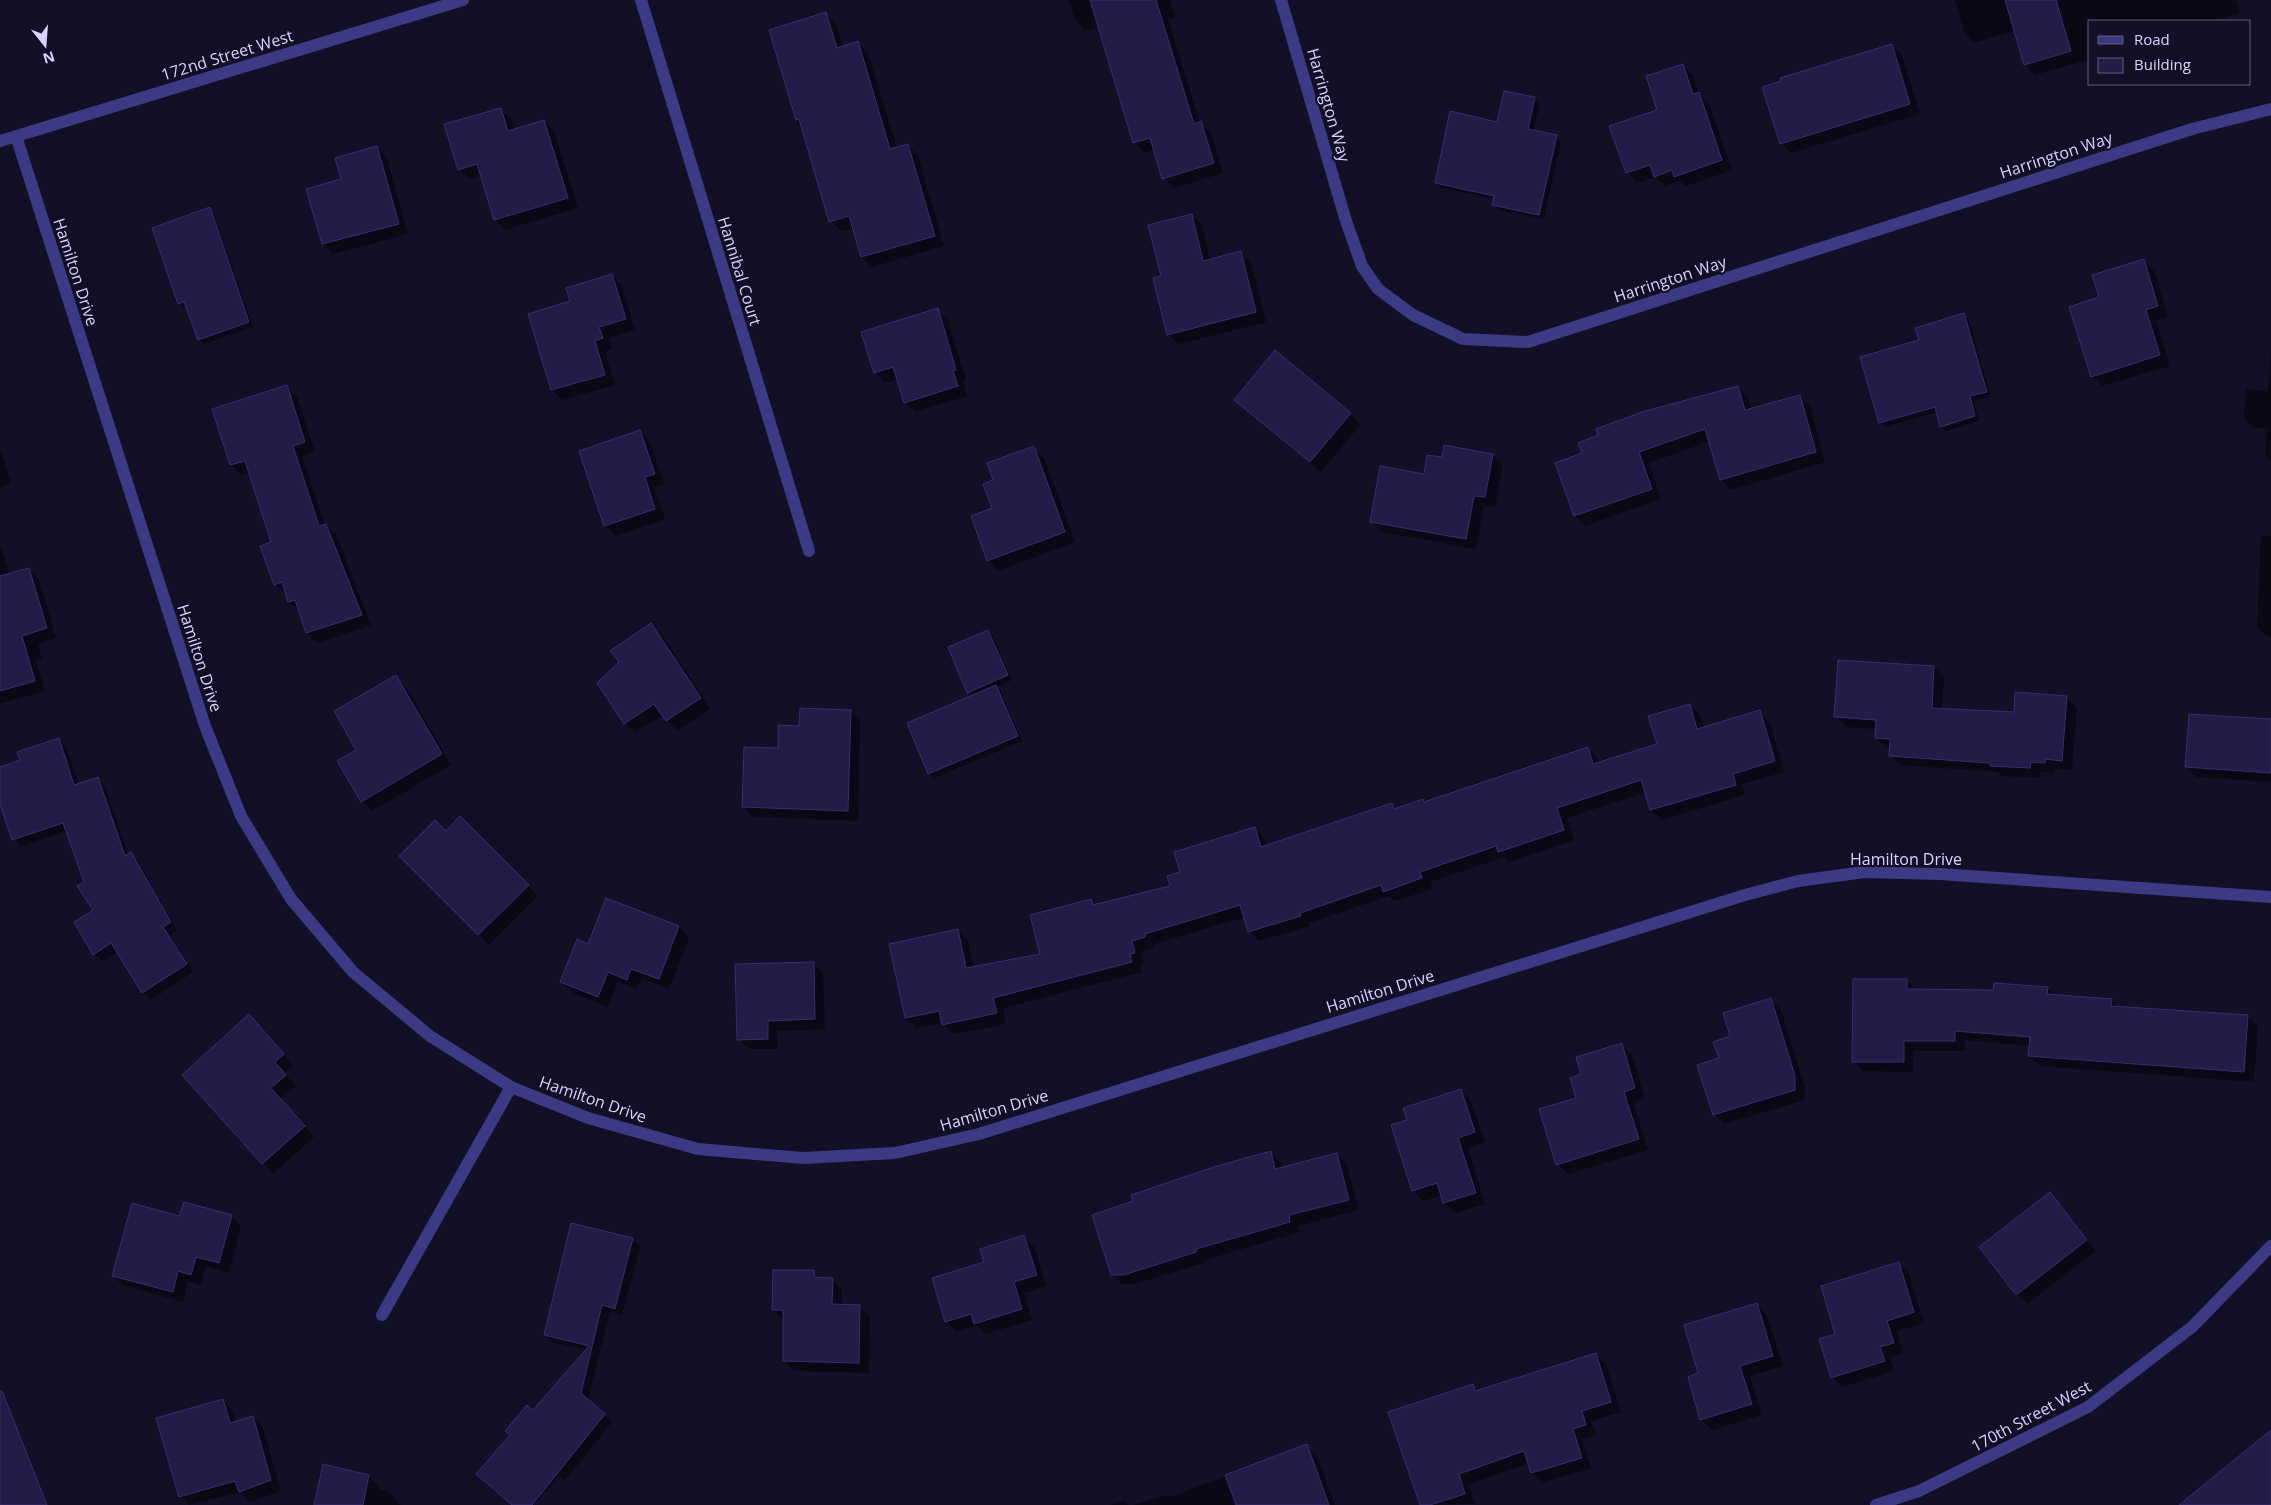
<svg xmlns="http://www.w3.org/2000/svg" width="2271" height="1505" viewBox="0 0 2271 1505" font-family="'Open Sans',sans-serif">
  <rect width="100%" height="100%" fill="#130f26"/>
  <!-- shadow -->
  <g fill="#0007">
    <path d="M1069 0H1170L1175 17 1168 19 1200 123 1211 133 1223 173 1174 188 1163 178 1155 150 1144 153 1134 142 1099 27 1085 31 1075 20Z"/>
    <path d="M1955 0H2236L2240 13 2213 21H2090V59L2035 75 2025 64 2015 31 1974 43 1964 32Z"/>
    <path d="M826 14 836 24 843 47 858 43 868 53 897 148 908 145 918 156 944 246 872 267 862 257 854 228 841 231 830 221 802 124 797 119Z"/>
    <path d="M1891 45 1902 55 1920 114 1791 153 1781 143Z"/>
    <path d="M1682 65 1693 75 1699 94 1709 104 1732 170 1686 186 1680 181 1665 186 1655 177 1637 183 1627 172Z"/>
    <path d="M1505 92 1535 98 1540 103 1533 132 1556 136 1561 141 1544 219 1498 210 1493 205 1495 199 1441 188 1436 183 1498 123Z"/>
    <path d="M500 109 511 119 514 130 544 121 554 131 578 208 505 230 495 219 482 175 469 179 459 169Z"/>
    <path d="M377 147 387 158 408 234 333 254 323 244Z"/>
    <path d="M209 209 214 214 253 327 204 344 199 339 188 307 184 308 179 303Z"/>
    <path d="M1191 215 1202 225 1210 260 1240 252 1251 263 1266 322 1178 344 1168 334 1162 277Z"/>
    <path d="M2143 260 2154 271 2168 317 2156 320 2170 366 2102 386 2092 376 2101 298Z"/>
    <path d="M612 275 622 286 635 330 609 338 612 349 605 351 615 385 562 400 552 390 530 315 571 302Z"/>
    <path d="M937 310 948 320 966 380 963 381 967 396 916 412 905 402 898 379 885 383 875 373Z"/>
    <path d="M1964 315 1969 320 1991 397 1974 401 1979 421 1946 431 1941 426 1937 412 1885 427 1880 422 1920 341Z"/>
    <path d="M1275 351 1361 424 1321 472 1235 400Z"/>
    <path d="M2271 352V461L2265 456 2267 429 2254 428 2244 418 2246 389 2268 391Z"/>
    <path d="M286 387 297 397 315 452 302 456 325 525 336 535 371 625 317 643 307 632 300 612 290 602 287 594 275 584 272 543 250 472 241 475 231 465Z"/>
    <path d="M1738 387 1748 398 1752 409 1799 396 1810 406 1825 462 1731 490 1721 479 1710 441 1649 463 1661 499 1585 526 1575 516 1556 464Z"/>
    <path d="M640 432 650 442 664 484 654 487 665 519 616 536 605 526 580 452Z"/>
    <path d="M0 448 11 483 0 487Z"/>
    <path d="M1033 448 1044 458 1075 542 998 571 988 560 995 481Z"/>
    <path d="M1492 455 1503 465 1495 507 1484 505 1476 549 1382 532 1371 521 1443 459Z"/>
    <path d="M2261 536H2271V637H2267L2257 627Z"/>
    <path d="M0 545 10 575 28 569 39 580 56 638 38 644 42 659 36 660 45 691 0 704Z"/>
    <path d="M651 625 662 635 710 709 678 731 663 715 635 733 625 723 620 662Z"/>
    <path d="M988 631 993 636 1012 680 996 687 1001 692 1022 741 934 778 930 774 908 724 973 697 968 692Z"/>
    <path d="M1934 667 1944 677 1942 710 2015 714 2016 693 2067 697 2077 708 2072 770 2055 769 2054 773 2041 772 2040 778 2001 776 1998 772 1900 765 1890 755V748H1887L1877 738V729L1846 727 1836 716Z"/>
    <path d="M395 677 406 687 451 765 372 811 362 801 358 750Z"/>
    <path d="M1690 705 1700 715 1704 728 1759 711 1770 722 1784 772 1742 784 1745 795 1661 820 1651 810 1646 792 1567 818 1574 840 1509 862 1504 857 1430 882 1432 889 1395 901 1389 896 1309 923 1310 926 1259 941 1249 931 1245 917 1154 944 1155 947 1141 951 1144 963 1140 964 1142 972 1003 1008 1006 1024 953 1034 943 1023 916 1028 906 1018 958 930 968 941 974 968 1042 954 1091 900 1097 906 1172 887 1182 872 1254 828 1265 839 1267 846 1392 805 1397 810 1425 803 1588 748 1598 759 1599 763 1658 745Z"/>
    <path d="M850 711 860 721 858 821 754 817 743 807 779 750 800 727Z"/>
    <path d="M2271 721V782L2196 777 2186 767Z"/>
    <path d="M58 739 66 747 79 785 98 778 105 786 128 855 131 854 138 861 177 930 170 935 193 972 151 1000 143 992 118 951 102 961 94 954V911L67 831 21 847 14 839 0 800V768L22 760Z"/>
    <path d="M460 818 538 896 489 945 401 856 446 832Z"/>
    <path d="M607 899 679 927 689 938 669 989 642 978 637 989 618 982 608 1007 571 992 561 982 589 946Z"/>
    <path d="M813 963 823 973 825 1029 777 1031 778 1049H749L739 1039Z"/>
    <path d="M1907 981 1916 990 1995 991 2047 988 2055 996 2111 1000 2118 1007 2248 1016 2258 1026 2254 1082 2040 1066 2030 1055 2031 1046 1965 1040V1051H1913V1072L1863 1071 1853 1061Z"/>
    <path d="M1771 1000 1781 1010 1805 1087V1100L1724 1124 1714 1114 1720 1059 1732 1037Z"/>
    <path d="M259 1026 293 1065 284 1073 296 1086 280 1099 314 1137 273 1174 183 1075Z"/>
    <path d="M1621 1045 1632 1055 1645 1098 1633 1102 1648 1150 1568 1174 1557 1164 1578 1099 1582 1075Z"/>
    <path d="M1461 1090 1471 1101 1485 1142 1468 1148 1485 1204 1455 1213 1444 1203 1442 1195 1423 1201 1413 1190 1408 1120Z"/>
    <path d="M1270 1153 1281 1163 1282 1169 1337 1154 1347 1165 1359 1210 1298 1226 1300 1232 1205 1260 1206 1262 1135 1284H1122L1112 1274Z"/>
    <path d="M2050 1194 2096 1251 2027 1304 2017 1294Z"/>
    <path d="M231 1216 241 1226 229 1273 206 1266 201 1285 188 1281 183 1302 124 1286 113 1276 180 1217Z"/>
    <path d="M1024 1237 1034 1247 1046 1286 1024 1293 1032 1320 986 1334 977 1325 956 1332 946 1321 986 1262Z"/>
    <path d="M632 1239 640 1247 622 1315 610 1312 588 1400 612 1422 565 1481 559 1476 533 1505H513L533 1412 587 1350 552 1342 545 1334Z"/>
    <path d="M1899 1264 1909 1274 1924 1323 1897 1331 1903 1353 1890 1357 1894 1371 1842 1387 1832 1377 1837 1335Z"/>
    <path d="M814 1272 821 1279H832L842 1290V1306H859L870 1316 869 1373 794 1371 784 1361V1321L773 1310Z"/>
    <path d="M1757 1304 1767 1315 1783 1366 1750 1376 1762 1415 1712 1430 1701 1420 1689 1378 1700 1374Z"/>
    <path d="M1596 1354 1606 1365 1621 1412 1591 1421 1596 1435 1582 1439 1591 1468 1543 1483 1532 1473 1529 1463 1468 1485 1475 1504 1421 1505 1472 1386 1478 1391Z"/>
    <path d="M223 1401 233 1411 237 1423 253 1418 263 1428 281 1491 250 1502 241 1492 189 1505 180 1496Z"/>
    <path d="M1307 1446 1317 1456 1335 1505H1133L1167 1495 1170 1497Z"/>
    <path d="M369 1476 379 1487V1489L388 1491 398 1501V1504L402 1505H315Z"/>
    <path d="M1124 1501 1129 1505H1110Z"/>
  </g>
  <!-- building -->
  <g fill="#241b47" stroke="#3b2d73">
    <path d="M1090 0H1156L1194 124 1201 121 1214 163 1162 179 1150 138 1133 143Z"/>
    <path d="M2005 0H2056L2071 51 2024 65Z"/>
    <path d="M826 12 837 48 858 41 890 149 908 144 935 236 861 257 849 216 829 222 799 119 796 120 769 30Z"/>
    <path d="M1892 44 1910 104 1780 144 1762 87 1781 81 1780 78Z"/>
    <path d="M1683 64 1693 94 1699 92 1722 160 1674 177 1672 170 1654 177 1650 165 1626 173 1609 126 1657 110 1646 76Z"/>
    <path d="M1504 91 1535 97 1528 129 1557 135 1539 215 1492 205 1494 196 1435 183 1450 111 1497 122Z"/>
    <path d="M501 108 508 131 544 120 568 198 494 220 477 164 458 170 444 124Z"/>
    <path d="M377 146 399 224 322 244 306 189 341 179 335 158Z"/>
    <path d="M210 207 249 322 198 340 184 302 178 304 152 228Z"/>
    <path d="M1192 214 1203 261 1241 251 1256 312 1167 335 1153 278 1161 276 1148 225Z"/>
    <path d="M2144 259 2158 306 2146 310 2160 355 2091 377 2069 307 2099 297 2092 275Z"/>
    <path d="M612 274 626 319 599 327 603 338 595 341 605 375 551 390 528 314 570 301 566 288Z"/>
    <path d="M938 308 956 370 953 371 958 386 904 403 893 367 874 373 861 332Z"/>
    <path d="M1964 313 1987 392 1970 396 1975 416 1940 427 1935 407 1879 423 1860 357 1919 340 1915 328Z"/>
    <path d="M1275 350 1351 413 1310 462 1234 400Z"/>
    <path d="M287 385 305 442 293 446 319 526 326 524 362 615 306 633 295 600 288 602 282 582 274 585 260 546 271 542 245 461 230 465 212 409Z"/>
    <path d="M1738 386 1745 410 1800 395 1816 452 1720 480 1705 429 1639 452 1652 489 1574 516 1555 463 1582 453 1578 443 1598 435 1596 429 1642 412Z"/>
    <path d="M640 430 655 474 645 477 655 509 604 526 579 451Z"/>
    <path d="M1444 445 1493 454 1485 497 1474 496 1466 539 1370 522 1380 466 1424 474 1427 455 1442 457Z"/>
    <path d="M1034 446 1065 532 987 561 971 516 992 508 983 484 993 480 987 463Z"/>
    <path d="M29 568 47 628 22 636 35 681 0 691V576Z"/>
    <path d="M651 623 701 698 666 721 654 704 624 724 597 683 619 662 610 651Z"/>
    <path d="M988 630 1008 675 967 693 948 647Z"/>
    <path d="M1838 660 1934 666 1932 708 2014 712 2015 692 2067 696 2062 761 2045 759V763L2031 762 2030 768 1990 766V763L1889 756 1890 739 1875 738 1876 720 1834 717Z"/>
    <path d="M396 675 442 754 361 802 337 761 356 750 334 711Z"/>
    <path d="M996 685 1018 736 928 774 907 723Z"/>
    <path d="M1690 704 1697 729 1760 710 1775 761 1733 774 1736 785 1650 810 1641 780 1557 808 1564 830 1498 852 1496 846 1420 872 1422 878 1383 892 1381 885 1300 913 1301 916 1248 932 1240 905 1145 934V937L1132 941 1135 953 1130 954 1132 962 993 998 997 1013 942 1025 939 1011 905 1018 889 944 958 929 966 968 1040 954 1030 915 1091 899 1093 905 1170 886 1167 876 1180 872 1174 852 1255 827 1261 847 1392 803 1394 809 1423 799 1424 802 1588 747 1593 764 1657 744 1648 716Z"/>
    <path d="M800 708 851 710 848 811 742 807 744 747 778 748V725L799 726Z"/>
    <path d="M2189 714 2271 719V773L2185 767Z"/>
    <path d="M59 738 74 785 98 777 125 856 131 852 171 922 163 927 187 964 142 993 111 943 93 955 74 922 93 910 77 886 84 882 63 823 12 840 0 804V767L20 760 17 752Z"/>
    <path d="M460 816 529 885 478 935 399 856 435 820 446 831Z"/>
    <path d="M606 898 679 926 659 979 631 969 627 980 608 972 598 997 560 982 577 939 588 944Z"/>
    <path d="M814 962 815 1019 768 1021V1039L737 1040 735 964Z"/>
    <path d="M1853 979H1907V989L1993 990 1994 983 2048 987 2047 994 2112 999 2111 1006 2248 1015 2244 1072 2028 1056 2030 1037 1955 1031V1041H1904V1062H1852Z"/>
    <path d="M1771 998 1795 1076V1090L1713 1115 1697 1065 1719 1058 1713 1042 1730 1036 1723 1013Z"/>
    <path d="M249 1014 284 1054 275 1062 286 1075 271 1088 305 1126 262 1164 182 1075Z"/>
    <path d="M1622 1043 1635 1088 1624 1092 1639 1139 1556 1165 1539 1109 1576 1098 1570 1078 1581 1074 1576 1057Z"/>
    <path d="M1461 1089 1475 1132 1458 1138 1476 1193 1443 1203 1437 1183 1412 1191 1391 1125 1407 1120 1403 1108Z"/>
    <path d="M1271 1151 1275 1169 1337 1153 1349 1200 1289 1215 1290 1222 1196 1249V1252L1124 1275H1111L1092 1215 1133 1201 1131 1195 1217 1166Z"/>
    <path d="M2050 1192 2087 1240 2016 1295 1979 1247Z"/>
    <path d="M184 1202 232 1215 219 1263 196 1257 191 1275 178 1271 173 1292 112 1276 132 1203 179 1216Z"/>
    <path d="M571 1223 633 1238 615 1309 602 1305 581 1393 605 1414 532 1505H512L476 1474 510 1435 505 1431 527 1405 533 1410 589 1346 544 1335Z"/>
    <path d="M1024 1235 1037 1275 1014 1282 1022 1309 974 1324 971 1314 945 1322 932 1278 984 1262 980 1249Z"/>
    <path d="M1899 1262 1914 1312 1887 1321 1894 1343 1880 1347 1885 1361 1831 1378 1819 1339 1835 1334 1821 1286Z"/>
    <path d="M773 1270H814L815 1277 833 1278 832 1304 860 1305 859 1363 783 1361V1310H772Z"/>
    <path d="M1757 1303 1773 1356 1740 1366 1752 1404 1700 1420 1688 1377 1698 1373 1684 1325Z"/>
    <path d="M1596 1353 1611 1402 1582 1411 1586 1425 1573 1429 1582 1458 1531 1473 1524 1451 1459 1474 1465 1494 1430 1505H1420L1388 1412 1473 1384 1475 1391Z"/>
    <path d="M0 1391H2L47 1505H0Z"/>
    <path d="M223 1399 230 1423 253 1416 271 1480 239 1492 235 1481 179 1497 156 1418Z"/>
    <path d="M2271 1430V1505H2179Z"/>
    <path d="M1307 1444 1329 1505H1236L1225 1475Z"/>
    <path d="M323 1464 369 1475 363 1505H314Z"/>
  </g>
  <g fill="none" stroke-linecap="round" stroke-linejoin="round">
    <!-- minor -->
    <g stroke="#3d3a85" stroke-width="12">
      <path d="M641 0 809 551"/>
      <path d="M1281 0 1346 221 1362 266 1378 289 1413 315 1463 339 1528 342 2192 129 2271 109"/>
      <path d="M16 136 205 726 241 816 291 899 353 972 430 1036 511 1087 588 1118 698 1149 803 1158 895 1153 979 1134 1745 895 1798 881 1864 872 1940 874 2271 897"/>
      <path d="M0 141 463 0"/>
      <path d="M382 1315 511 1087"/>
    </g>
    <!-- tertiary -->
    <path stroke="#3d3a85" stroke-width="12" d="M1876 1505 1919 1491 2088 1407 2192 1327 2271 1246"/>
  </g>
  <g text-anchor="middle" stroke-width="4.5" stroke-linejoin="round" paint-order="stroke">
    <!-- street labels -->
    <g font-size="16" fill="#d9d4ff" stroke="#130f26">
      <text transform="translate(227 55) rotate(-17)" y="6">172nd Street West</text>
      <text transform="translate(1329 105) rotate(74)" y="6">Harrington Way</text>
      <text transform="translate(2056 155) rotate(-18)" y="6">Harrington Way</text>
      <text transform="translate(740 271) rotate(73)" y="6">Hannibal Court</text>
      <text transform="translate(76 272) rotate(72)" y="6">Hamilton Drive</text>
      <text transform="translate(1670 279) rotate(-18)" y="6">Harrington Way</text>
      <text transform="translate(200 658) rotate(72)" y="6">Hamilton Drive</text>
      <text x="1906" y="865">Hamilton Drive</text>
      <text transform="translate(1380 991) rotate(-17)" y="6">Hamilton Drive</text>
      <text transform="translate(593 1099) rotate(19)" y="6">Hamilton Drive</text>
      <text transform="translate(994 1110) rotate(-16)" y="6">Hamilton Drive</text>
      <text transform="translate(2031 1416) rotate(-28)" y="6">170th Street West</text>
    </g>
  </g>
  <!-- legend -->
  <rect x="2088" y="20" width="162" height="65" fill="#130f26" stroke="#625e7d"/>
  <rect x="2098" y="36" width="25" height="8" fill="#3d3a85" stroke="#625e7d"/>
  <text x="2134" y="45" font-size="15" fill="#d9d4ff">Road</text>
  <rect x="2098" y="58" width="25" height="15" fill="#241b47" stroke="#625e7d"/>
  <text x="2134" y="70" font-size="15" fill="#d9d4ff">Building</text>
  <!-- north arrow -->
  <g transform="translate(45 45) rotate(163)" stroke="#130f26" stroke-width="4" paint-order="stroke">
  <path d="M0-4L9 19L0 12L-9 19Z" fill="#d9d4ff"/>
  <text y="-8" font-size="14" font-weight="bold" text-anchor="middle" fill="#d9d4ff">N</text>
  </g>
</svg>
